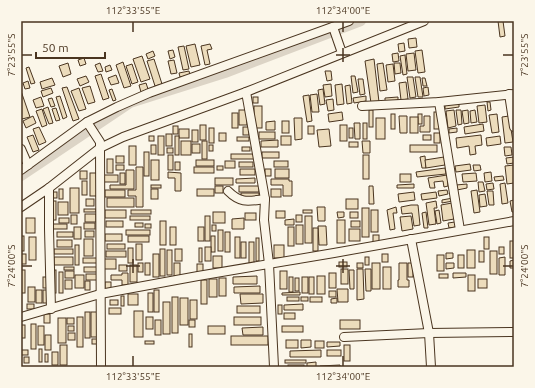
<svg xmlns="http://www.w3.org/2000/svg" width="535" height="388" viewBox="0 0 535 388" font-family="Ubuntu,sans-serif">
  <rect width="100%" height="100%" fill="#fbf6e9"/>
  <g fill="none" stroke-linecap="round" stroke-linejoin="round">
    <!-- canal -->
    <path stroke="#dcd4c6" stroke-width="10" d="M21 176 130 103 225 73 361 21"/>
  </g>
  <!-- building -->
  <g fill="#ecdcbc" stroke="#4a3520">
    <path d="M498 21H503L505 36 500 37Z"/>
    <path d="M416 38 417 47 409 48 408 39Z"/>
    <path d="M404 43 405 51 399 52 398 44Z"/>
    <path d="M195 44 200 65 191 67 186 46Z"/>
    <path d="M210 44 212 49 207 50 210 64 205 65 201 46Z"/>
    <path d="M184 46 189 69 183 70 178 47Z"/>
    <path d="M173 50 175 57 170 59 168 51Z"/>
    <path d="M422 50 425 72 418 73 415 51Z"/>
    <path d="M153 51 155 56 148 59 146 54Z"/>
    <path d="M398 53 399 61 393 62 392 54Z"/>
    <path d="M414 53 416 70 408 71 406 54Z"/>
    <path d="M405 55 407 74 403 75 400 56Z"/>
    <path d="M142 56 150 79 141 82 133 59Z"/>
    <path d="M84 58 86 64 80 66 78 60Z"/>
    <path d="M154 59 162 84 155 86 147 61Z"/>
    <path d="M374 59 379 102 371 103 365 61Z"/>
    <path d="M174 60 177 73 171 74 168 61Z"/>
    <path d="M123 62 131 86 124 88 116 65Z"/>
    <path d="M68 63 71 74 63 77 59 66Z"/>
    <path d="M100 63 103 71 98 72 95 65Z"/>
    <path d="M383 63 387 90 380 91 377 64Z"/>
    <path d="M394 63H400L401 73 395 74Z"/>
    <path d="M132 64 138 82 132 84 126 66Z"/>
    <path d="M393 64 395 81 388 82 386 65Z"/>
    <path d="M110 65 112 70 106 72 105 67Z"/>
    <path d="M29 67 35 83 31 84 26 68Z"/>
    <path d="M189 71 190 75 180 77 179 73Z"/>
    <path d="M325 71H331L332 80 327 81Z"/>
    <path d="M101 74 109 98 103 100 95 76Z"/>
    <path d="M116 75 119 83 111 85 108 78Z"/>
    <path d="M86 76 89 82 80 86 77 79Z"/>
    <path d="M351 76H355L358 92 353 93Z"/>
    <path d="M407 77H413L416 97 410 98Z"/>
    <path d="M415 77H420L423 97H418Z"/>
    <path d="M52 78 55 85 42 89 40 82Z"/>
    <path d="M422 78H425L427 86H423Z"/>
    <path d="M358 79H363L365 94 360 95Z"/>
    <path d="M28 81 30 88 25 89 23 83Z"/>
    <path d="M406 82 408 99 401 100 399 83Z"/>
    <path d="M146 83 148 89 141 92 139 85Z"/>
    <path d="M331 84 332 96 325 97 323 85Z"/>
    <path d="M342 84 344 104 337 105 335 85Z"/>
    <path d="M350 85 352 103 347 104 345 86Z"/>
    <path d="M90 86 95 102 88 104 82 88Z"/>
    <path d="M67 87 79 119 73 121 62 88Z"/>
    <path d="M428 87 429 95 424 96 423 88Z"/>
    <path d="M51 88 53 93 43 97 41 91Z"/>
    <path d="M79 88 86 109 79 111 71 91Z"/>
    <path d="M112 89 116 100 113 101 109 90Z"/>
    <path d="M323 89 325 104 320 105 318 90Z"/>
    <path d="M21 91 30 117 22 119 21 116Z"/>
    <path d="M317 94 319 112H312L310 95Z"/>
    <path d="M309 95 312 121 307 122 303 96Z"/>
    <path d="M60 96 67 117 63 119 56 97Z"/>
    <path d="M366 96V101L354 103 353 98Z"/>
    <path d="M41 97 44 106 36 108 33 100Z"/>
    <rect x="253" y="97" width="5" height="6"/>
    <path d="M398 97V100L385 102V98Z"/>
    <path d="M52 98 55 106 51 107 48 99Z"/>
    <path d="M333 99 334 110 328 111 326 100Z"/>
    <path d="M487 102H490L491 110 488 111Z"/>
    <path d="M459 103V107L445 109V104Z"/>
    <path d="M485 105 487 122 479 123 477 106Z"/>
    <rect x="254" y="106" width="8" height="22"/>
    <path d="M48 107 53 123 49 124 43 109Z"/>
    <path d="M56 108 60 120 56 121 52 109Z"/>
    <path d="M42 109 47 125 42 127 36 111Z"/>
    <rect x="239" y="110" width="8" height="15"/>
    <rect x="369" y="110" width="4" height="17"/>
    <path d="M454 110 456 126 448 128 446 111Z"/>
    <path d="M456 110H461L462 124 458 125Z"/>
    <path d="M468 110 469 123 464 124 462 111Z"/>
    <path d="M475 110 477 122 471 123 470 111Z"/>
    <path d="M342 112 343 120 329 122 328 114Z"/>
    <rect x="434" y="112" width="6" height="17"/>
    <rect x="232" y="113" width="6" height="15"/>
    <rect x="391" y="114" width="4" height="15"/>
    <rect x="418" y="114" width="4" height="10"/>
    <path d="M497 114 499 132 492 133 489 115Z"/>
    <path d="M33 116 36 123 26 128 23 121Z"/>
    <path d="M399 116H407V133H400Z"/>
    <path d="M424 116H430V132H420V126H424Z"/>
    <path d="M509 116 513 142 505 143 502 117Z"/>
    <rect x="410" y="117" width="8" height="16"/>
    <path d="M294 118H302V139L295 140Z"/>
    <rect x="376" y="118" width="9" height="21"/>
    <path d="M275 121V130H266V122Z"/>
    <rect x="282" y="121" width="7" height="12"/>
    <path d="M354 123H360V139H355Z"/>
    <rect x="363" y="123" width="4" height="16"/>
    <path d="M483 124 484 131 465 134 464 127Z"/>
    <rect x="200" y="125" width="6" height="15"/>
    <rect x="340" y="125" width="7" height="16"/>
    <rect x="173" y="126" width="5" height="8"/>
    <rect x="308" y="126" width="6" height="8"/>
    <path d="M39 127 46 142 39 145 33 129Z"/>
    <rect x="243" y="127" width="6" height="8"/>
    <rect x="209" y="128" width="5" height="15"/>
    <rect x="349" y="128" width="4" height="10"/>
    <path d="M457 128V132L449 133V129Z"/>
    <rect x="179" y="129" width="10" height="9"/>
    <path d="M329 129 331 146 319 147 317 130Z"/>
    <rect x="192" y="130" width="6" height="12"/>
    <rect x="259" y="132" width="16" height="7"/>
    <rect x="219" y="133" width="7" height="8"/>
    <rect x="434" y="133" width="6" height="10"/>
    <rect x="166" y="134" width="6" height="12"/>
    <path d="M33 135 39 150 33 152 27 137Z"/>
    <rect x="423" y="135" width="8" height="5"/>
    <path d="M481 135 482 145 475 146 476 154 470 155 469 146 457 148 456 138Z"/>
    <rect x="149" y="136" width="5" height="5"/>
    <rect x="158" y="136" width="6" height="19"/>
    <rect x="175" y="136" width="4" height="19"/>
    <rect x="281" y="136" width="10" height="9"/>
    <path d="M500 136 501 144 487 146 486 138Z"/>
    <rect x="237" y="137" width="12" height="4"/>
    <path d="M278 140V147H261V141Z"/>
    <rect x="181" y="141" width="10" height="14"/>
    <rect x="202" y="141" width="5" height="18"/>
    <path d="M362 141H370V153H363Z"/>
    <rect x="349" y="142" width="9" height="5"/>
    <rect x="192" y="144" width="8" height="9"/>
    <rect x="151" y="145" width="5" height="9"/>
    <rect x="209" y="145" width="4" height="6"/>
    <rect x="410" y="145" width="27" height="7"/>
    <rect x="129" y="146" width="7" height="19"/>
    <rect x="242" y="147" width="8" height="4"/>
    <path d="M504 147H511L512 155 505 156Z"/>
    <rect x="167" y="148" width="6" height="5"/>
    <rect x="144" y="152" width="5" height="24"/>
    <rect x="262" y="152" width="17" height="6"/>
    <rect x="231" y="154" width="23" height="5"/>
    <rect x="168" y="155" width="5" height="15"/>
    <rect x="363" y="155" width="6" height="24"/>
    <rect x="116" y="156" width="8" height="7"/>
    <path d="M425 156 426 168H422L420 157Z"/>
    <path d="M444 157 445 165 426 168 425 160Z"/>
    <path d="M514 157V163L507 164 506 158Z"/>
    <rect x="107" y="159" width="6" height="14"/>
    <rect x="151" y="160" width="8" height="20"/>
    <rect x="196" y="160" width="18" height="6"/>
    <rect x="225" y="161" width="10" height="7"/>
    <rect x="274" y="161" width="14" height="6"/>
    <rect x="175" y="162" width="5" height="8"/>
    <rect x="239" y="162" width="14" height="5"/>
    <path d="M470 164 471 170 456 172 455 166Z"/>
    <rect x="116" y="165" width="8" height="5"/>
    <path d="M473 165H480L481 170 474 171Z"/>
    <path d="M514 165V183L507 184 505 166Z"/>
    <rect x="217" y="166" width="6" height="4"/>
    <path d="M136 167H143V207H136V196H128V190H136Z"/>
    <rect x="194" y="167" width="20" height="6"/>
    <path d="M445 168 446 174 417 177 416 172Z"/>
    <rect x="240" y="169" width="15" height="6"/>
    <rect x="265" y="169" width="6" height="7"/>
    <rect x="275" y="169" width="14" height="9"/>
    <path d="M126 170H134V189H110V185H126Z"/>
    <rect x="80" y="171" width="7" height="8"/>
    <path d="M168 172 181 173V191H175V178H168Z"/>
    <path d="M491 172 492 181 485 182 484 173Z"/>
    <rect x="90" y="173" width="7" height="23"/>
    <rect x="120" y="173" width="5" height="11"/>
    <path d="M476 173 477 181 463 182 462 174Z"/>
    <rect x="400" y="174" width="11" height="8"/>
    <rect x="104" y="175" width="14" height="7"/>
    <path d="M447 175 448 186 444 187 443 181 434 182 435 188H430L428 178Z"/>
    <path d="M503 176 504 180 495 181 494 177Z"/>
    <rect x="215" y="178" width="18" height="7"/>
    <path d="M255 178V183H236V179Z"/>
    <path d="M271 179H289V181H292V196H283V185H271Z"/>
    <rect x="82" y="181" width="5" height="14"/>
    <path d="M478 182H483L485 191 479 192Z"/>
    <path d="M493 183 494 189 487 190 486 184Z"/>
    <path d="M505 183 508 203 502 204 500 184Z"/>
    <path d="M414 184V188H397V185Z"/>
    <path d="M467 184V188L457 190 456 185Z"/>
    <rect x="151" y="185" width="10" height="3"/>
    <rect x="215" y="186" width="8" height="7"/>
    <rect x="239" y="186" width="20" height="6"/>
    <path d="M369 186H373L374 204H369Z"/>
    <rect x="70" y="188" width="9" height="25"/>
    <rect x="59" y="189" width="4" height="10"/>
    <rect x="151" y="189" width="7" height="10"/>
    <rect x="197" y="189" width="17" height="7"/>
    <rect x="271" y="189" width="10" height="8"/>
    <rect x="105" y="190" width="20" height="7"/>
    <path d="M447 190 448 194 439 196 438 191Z"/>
    <path d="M477 190 480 212 474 213 471 191Z"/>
    <path d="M487 191H493L494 205H489Z"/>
    <rect x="52" y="192" width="5" height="6"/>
    <path d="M414 192 415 200 399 202 398 194Z"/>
    <path d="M436 192 437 198 422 200 421 194Z"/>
    <rect x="241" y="193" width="18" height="6"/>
    <path d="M485 194 487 206 480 207 479 195Z"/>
    <rect x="107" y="198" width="27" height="9"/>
    <path d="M453 198V201L442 203V200Z"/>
    <rect x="86" y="199" width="8" height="7"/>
    <rect x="346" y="199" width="12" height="10"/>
    <path d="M514 200V212H512L510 201Z"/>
    <rect x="51" y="201" width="5" height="19"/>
    <path d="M436 201 437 208H434L436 224 429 225 426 203Z"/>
    <rect x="58" y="202" width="10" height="13"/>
    <path d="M452 203 454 219 443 221 441 205Z"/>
    <path d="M411 205H418L420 225 414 226 412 213 402 214 401 207Z"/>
    <path d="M317 207H325V221H318Z"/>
    <path d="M396 207 397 213H393L395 229 390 230 387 210Z"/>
    <rect x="362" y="208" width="7" height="29"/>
    <rect x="84" y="209" width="12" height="3"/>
    <rect x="105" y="210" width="21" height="8"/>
    <rect x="131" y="210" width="20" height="4"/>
    <rect x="303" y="210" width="9" height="3"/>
    <rect x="371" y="210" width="7" height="22"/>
    <path d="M439 210 441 223 437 224 435 211Z"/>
    <rect x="276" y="211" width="9" height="7"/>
    <rect x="213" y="212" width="12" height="11"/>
    <path d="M337 212H344V217L338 218Z"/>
    <rect x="350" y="212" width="8" height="6"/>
    <path d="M426 212 428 228H424L422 213Z"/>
    <rect x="245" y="213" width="11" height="7"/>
    <rect x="85" y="214" width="11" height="8"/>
    <rect x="71" y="215" width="6" height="9"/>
    <rect x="296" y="215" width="6" height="7"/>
    <rect x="130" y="216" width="20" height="4"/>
    <rect x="205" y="216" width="5" height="25"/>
    <rect x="305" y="216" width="7" height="27"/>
    <path d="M411 216 413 229 402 231 400 217Z"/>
    <rect x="26" y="218" width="9" height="15"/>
    <rect x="59" y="218" width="10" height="5"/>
    <path d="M244 218V229H232V219Z"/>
    <path d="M294 219V225H285V220Z"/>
    <rect x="337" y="220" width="8" height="23"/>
    <rect x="106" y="221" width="17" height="6"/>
    <rect x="160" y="221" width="6" height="24"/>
    <rect x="351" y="221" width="9" height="6"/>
    <path d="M455 222 456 227 449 228 448 223Z"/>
    <rect x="84" y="223" width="11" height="6"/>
    <rect x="135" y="223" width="8" height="4"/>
    <rect x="51" y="224" width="16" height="5"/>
    <rect x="145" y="224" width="6" height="4"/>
    <rect x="212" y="225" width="4" height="6"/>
    <rect x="296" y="225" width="7" height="19"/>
    <path d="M318 226H326L327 245H319Z"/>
    <rect x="74" y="227" width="7" height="12"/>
    <rect x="170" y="227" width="6" height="18"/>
    <rect x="198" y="227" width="6" height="14"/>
    <rect x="288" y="227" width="6" height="19"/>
    <rect x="313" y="228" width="5" height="23"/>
    <rect x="349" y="229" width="11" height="12"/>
    <rect x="126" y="230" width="24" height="5"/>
    <rect x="218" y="230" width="5" height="21"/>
    <rect x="85" y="231" width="9" height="6"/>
    <rect x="57" y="232" width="16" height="5"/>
    <rect x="225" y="232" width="5" height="20"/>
    <rect x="105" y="234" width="17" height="7"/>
    <rect x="373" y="235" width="6" height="8"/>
    <rect x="21" y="236" width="3" height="15"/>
    <rect x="128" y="236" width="21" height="6"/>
    <rect x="211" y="236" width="4" height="16"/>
    <rect x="29" y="237" width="7" height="23"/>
    <rect x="235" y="237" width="5" height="21"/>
    <rect x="484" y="237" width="5" height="12"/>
    <rect x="256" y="238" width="3" height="23"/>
    <rect x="84" y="239" width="9" height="17"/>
    <rect x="57" y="240" width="15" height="7"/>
    <rect x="510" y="241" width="4" height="17"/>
    <rect x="241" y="242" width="5" height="16"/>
    <rect x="249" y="242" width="5" height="23"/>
    <rect x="107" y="244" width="18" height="5"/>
    <rect x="136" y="244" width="6" height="16"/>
    <rect x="75" y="245" width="4" height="20"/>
    <rect x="274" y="245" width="10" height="13"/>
    <rect x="205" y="247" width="6" height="14"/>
    <rect x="499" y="247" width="5" height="7"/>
    <rect x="128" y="248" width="5" height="15"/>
    <rect x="199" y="248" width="3" height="14"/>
    <rect x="54" y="249" width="19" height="5"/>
    <rect x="160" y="249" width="5" height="27"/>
    <rect x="175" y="249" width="7" height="12"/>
    <rect x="167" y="250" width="5" height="25"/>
    <rect x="467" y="250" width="8" height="18"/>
    <rect x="106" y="251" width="20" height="6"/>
    <rect x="479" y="251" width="5" height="11"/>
    <rect x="490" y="251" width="7" height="23"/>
    <path d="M446 253H453V258L446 259Z"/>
    <rect x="21" y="254" width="5" height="10"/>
    <rect x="153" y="254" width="6" height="23"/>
    <rect x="382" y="254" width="6" height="8"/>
    <rect x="437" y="255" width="7" height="16"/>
    <rect x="458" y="255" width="6" height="13"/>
    <rect x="213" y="256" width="9" height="12"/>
    <rect x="54" y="257" width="19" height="8"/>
    <rect x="365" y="257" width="4" height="8"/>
    <path d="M505 257V275H499V258Z"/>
    <rect x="83" y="258" width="14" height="5"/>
    <rect x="103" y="259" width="13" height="10"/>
    <path d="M514 260V268H510V261Z"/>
    <rect x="339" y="262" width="8" height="5"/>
    <rect x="138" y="263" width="5" height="9"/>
    <rect x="145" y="263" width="5" height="12"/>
    <rect x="174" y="263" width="6" height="13"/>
    <rect x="357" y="263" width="6" height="5"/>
    <rect x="372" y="263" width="8" height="26"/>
    <path d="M399 263H407V280H409V287H398V280H399Z"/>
    <rect x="408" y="263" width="5" height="14"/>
    <path d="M446 263H454V268L446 269Z"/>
    <rect x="197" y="264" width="6" height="8"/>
    <rect x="119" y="265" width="8" height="6"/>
    <rect x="130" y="265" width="7" height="17"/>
    <rect x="64" y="267" width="10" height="3"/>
    <rect x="84" y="267" width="13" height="5"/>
    <rect x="383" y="267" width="8" height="22"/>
    <rect x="341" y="269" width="7" height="15"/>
    <path d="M357 269H363L364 299 357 300Z"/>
    <path d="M365 269H371V291H366Z"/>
    <rect x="21" y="270" width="4" height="23"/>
    <rect x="51" y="270" width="5" height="23"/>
    <path d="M349 270H354V289H350Z"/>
    <rect x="65" y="271" width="9" height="7"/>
    <rect x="280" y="271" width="7" height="18"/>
    <rect x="59" y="272" width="4" height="21"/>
    <path d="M122 273H128V285H122V280H111V275H122Z"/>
    <rect x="329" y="273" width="7" height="15"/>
    <path d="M453 273H466V277L453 278Z"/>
    <rect x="86" y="274" width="11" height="6"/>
    <rect x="439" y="274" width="9" height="4"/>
    <rect x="75" y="275" width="9" height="13"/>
    <rect x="468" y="275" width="7" height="16"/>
    <path d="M257 276V284H233V277Z"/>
    <rect x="317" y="276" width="8" height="18"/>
    <rect x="43" y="277" width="6" height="11"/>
    <rect x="289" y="277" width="4" height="15"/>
    <rect x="302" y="277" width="6" height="16"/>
    <rect x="309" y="277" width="5" height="17"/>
    <rect x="219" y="278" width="7" height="18"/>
    <rect x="295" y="278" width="4" height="13"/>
    <rect x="209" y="279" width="8" height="18"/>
    <rect x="478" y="279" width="9" height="9"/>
    <rect x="65" y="280" width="7" height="9"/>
    <rect x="201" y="280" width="6" height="24"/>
    <rect x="85" y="281" width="5" height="9"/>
    <rect x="105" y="282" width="6" height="8"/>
    <path d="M260 286V293H234V287Z"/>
    <rect x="28" y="287" width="7" height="15"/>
    <path d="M337 289H348V302H338Z"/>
    <rect x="36" y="290" width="6" height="13"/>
    <rect x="43" y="290" width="5" height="13"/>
    <rect x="154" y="290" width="5" height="22"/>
    <rect x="329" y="291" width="7" height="6"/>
    <path d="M300 292V295H282V293Z"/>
    <rect x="148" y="293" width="5" height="19"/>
    <rect x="128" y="294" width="10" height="11"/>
    <path d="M240 294H263V303L241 304Z"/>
    <rect x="121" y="296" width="3" height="10"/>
    <rect x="172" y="297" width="6" height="36"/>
    <rect x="287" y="297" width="12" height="4"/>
    <rect x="301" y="297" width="7" height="4"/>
    <rect x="310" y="297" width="12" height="5"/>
    <rect x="180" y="298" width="8" height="27"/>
    <path d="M337 298V303H331V299Z"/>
    <rect x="110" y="300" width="8" height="5"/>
    <rect x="190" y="300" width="7" height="19"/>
    <rect x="163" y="302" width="7" height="32"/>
    <rect x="27" y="304" width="7" height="5"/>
    <path d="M303 304V310H284V305Z"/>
    <rect x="278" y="305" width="4" height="9"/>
    <rect x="237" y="306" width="23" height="7"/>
    <rect x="109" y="308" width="12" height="6"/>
    <rect x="134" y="311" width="9" height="26"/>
    <rect x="85" y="312" width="5" height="26"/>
    <rect x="91" y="312" width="8" height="25"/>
    <rect x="284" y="313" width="11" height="6"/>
    <rect x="44" y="314" width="6" height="9"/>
    <rect x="77" y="317" width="6" height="30"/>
    <rect x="146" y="317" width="7" height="12"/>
    <rect x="234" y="317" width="27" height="8"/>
    <rect x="58" y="318" width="8" height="25"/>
    <rect x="67" y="318" width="7" height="6"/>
    <rect x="155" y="320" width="6" height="15"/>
    <rect x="189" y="320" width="6" height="7"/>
    <rect x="340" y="320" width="20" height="9"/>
    <rect x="31" y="324" width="5" height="25"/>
    <rect x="21" y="325" width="4" height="13"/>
    <rect x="38" y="326" width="6" height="19"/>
    <rect x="68" y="326" width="6" height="5"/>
    <rect x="208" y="326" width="17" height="8"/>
    <rect x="282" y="326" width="21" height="6"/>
    <path d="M263 327V335H243L242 328Z"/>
    <rect x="68" y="333" width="7" height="7"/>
    <rect x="189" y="334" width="3" height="13"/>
    <rect x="45" y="335" width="6" height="15"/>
    <rect x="231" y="336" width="37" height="9"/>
    <rect x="92" y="339" width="6" height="5"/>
    <rect x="286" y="340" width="12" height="8"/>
    <path d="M301 340H311V347L301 348Z"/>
    <rect x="145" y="341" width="9" height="3"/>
    <rect x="315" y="341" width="9" height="7"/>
    <path d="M327 342H340V346L327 347Z"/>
    <rect x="60" y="345" width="7" height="20"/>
    <rect x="344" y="345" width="6" height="16"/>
    <rect x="39" y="349" width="3" height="13"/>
    <rect x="21" y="350" width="7" height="5"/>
    <path d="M321 350V357H290V351Z"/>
    <rect x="327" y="350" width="14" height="6"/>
    <rect x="52" y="352" width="6" height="13"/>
    <rect x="45" y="354" width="3" height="8"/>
    <rect x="24" y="357" width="5" height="6"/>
    <rect x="285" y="360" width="21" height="3"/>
    <path d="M316 362V367H307V363Z"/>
    <rect x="288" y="365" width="16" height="2"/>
    <path d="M340 365V367H320V366Z"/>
  </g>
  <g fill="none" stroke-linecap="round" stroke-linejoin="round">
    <defs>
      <g id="street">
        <path d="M333 27 342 53"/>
        <path d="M246 92 265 199 264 220 269 264 274 367"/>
        <path d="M509 94 514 127"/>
        <path d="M439 102 460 230"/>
        <path d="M362 106 439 102 514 94"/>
        <path d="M87 122 100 142V148L101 367"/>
        <path d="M21 149 28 165"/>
        <path d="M21 170 87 122 117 107 149 93 349 21"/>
        <path d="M49 188V229L51 309"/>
        <path d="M228 191C241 204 249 201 265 199"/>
        <path d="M21 207 49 188 100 148 123 137 246 92 424 21"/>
        <path d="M411 239 429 333 431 367"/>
        <path d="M21 317 100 294 198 276 334 253 514 221"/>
        <path d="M344 337 429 333 514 332"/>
      </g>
    </defs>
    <!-- street casing -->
    <use href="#street" stroke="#4a3520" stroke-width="10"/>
    <!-- street -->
    <use href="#street" stroke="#fbf6e9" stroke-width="8"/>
  </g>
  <!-- ticks -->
  <path fill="none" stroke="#4a3520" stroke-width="1.5" d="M133 22V32M343 22V32M343 48V62M22 55H32M336 55H350M503 55H513M133 259V273M343 259V273M22 266H32M126 266H140M336 266H350M503 266H513M133 356V366M343 356V366"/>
  <!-- border -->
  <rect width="535" height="388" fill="none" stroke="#fbf6e9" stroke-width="44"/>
  <!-- scale -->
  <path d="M36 52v6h69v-6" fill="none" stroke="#4a3520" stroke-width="2"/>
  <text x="42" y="52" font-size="12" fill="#4a3520" stroke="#fbf6e9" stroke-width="3" paint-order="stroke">50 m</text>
  <rect x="22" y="22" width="491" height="344" fill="none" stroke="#4a3520" stroke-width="1.5"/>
  <g font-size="10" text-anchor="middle" fill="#4a3520">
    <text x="133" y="14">112°33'55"E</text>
    <text x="343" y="14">112°34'00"E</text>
    <text transform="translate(11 55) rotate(-90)" y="4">7°23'55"S</text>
    <text transform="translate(524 55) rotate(-90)" y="4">7°23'55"S</text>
    <text transform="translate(11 266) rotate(-90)" y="4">7°24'00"S</text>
    <text transform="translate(524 266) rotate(-90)" y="4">7°24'00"S</text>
    <text x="133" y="380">112°33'55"E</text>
    <text x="343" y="380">112°34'00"E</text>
  </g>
</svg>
